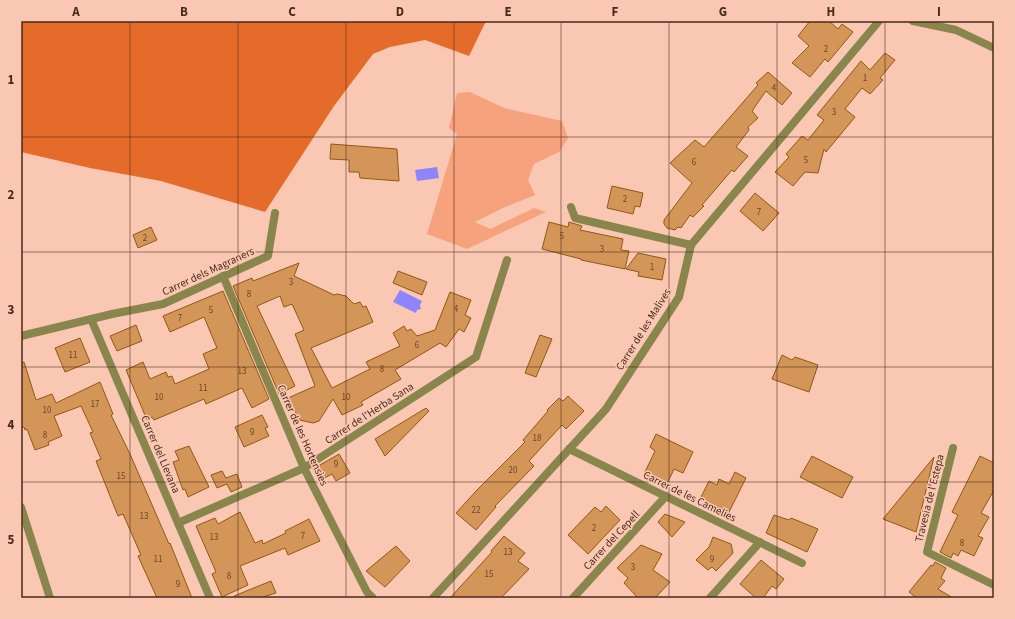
<svg xmlns="http://www.w3.org/2000/svg" width="1015" height="619" viewBox="0 0 1015 619" font-family="'Source Sans 3',sans-serif">
  <rect width="100%" height="100%" fill="#fac8b2"/>
  <!-- green -->
  <path fill="#f5a27d" d="M470 92 504 108 562 121 568 138 559 152 534 164 528 180 535 195 503 208 475 222 490 229 534 208 546 212 467 249 427 234 457 134 449 128 457 93Z"/>
  <!-- forest -->
  <path fill="#e56b2a" d="M21 21H486L469 56 425 40 390 47 373 54 334 106 265 212 161 181 90 168 21 152Z"/>
  <!-- water -->
  <g fill="#8f85fa">
    <path d="M437 167 439 178 417 181 415 170Z"/>
    <path d="M400 290 422 301 420 305 421 309 417 310 416 313 393 302Z"/>
  </g>
  <!-- building -->
  <g fill="#d39658" stroke="#905812">
    <path d="M810 21H829L838 29 842 24 853 32 828 62 825 59 810 77 792 63 809 46 798 36Z"/>
    <path d="M885 53 895 60 880 78 883 80 870 94 862 88 845 109 855 117 826 152 824 149 818 173 805 172 793 186 775 172 789 157 786 154 802 136 808 140 824 120 817 115 861 61 870 70Z"/>
    <path d="M768 72 792 93 782 105 766 91 752 111 758 118 748 127 749 130 736 147 748 156 734 172 732 170 702 205 704 206 693 217 690 215 681 228 678 227 675 230 667 228 664 224V220L692 183 670 163 695 140 704 147 758 85 756 83Z"/>
    <path d="M331 144 397 149 399 181 360 178 359 172H349V160L330 159Z"/>
    <path d="M612 186 643 193 640 207 635 206 633 214 607 208Z"/>
    <path d="M755 193 779 213 763 231 740 211Z"/>
    <path d="M549 222 568 227 569 222 582 226 580 230 623 239 621 250 629 251 625 269 581 260V259L542 249Z"/>
    <path d="M151 227 157 240 138 248 133 235Z"/>
    <path d="M638 253 666 259 662 280 638 276 639 272 626 269Z"/>
    <path d="M299 263 294 276 334 295 337 294 346 296 354 304 360 302 363 307 366 306 373 322 311 348 332 388 370 369 366 362 400 346 393 333 404 326 407 331 411 329 417 336 435 330 450 292 471 300 465 315 471 318 464 332 459 329 446 347 440 343 395 370 401 379 361 402 363 405 342 415 333 399 319 421 313 423 299 420 288 398 315 386 295 334 304 330 292 304 284 307 280 296 257 306 295 386 279 394 233 286 252 278 253 281Z"/>
    <path d="M398 271 427 282 422 295 393 283Z"/>
    <path d="M223 291 269 399 252 408 242 388 206 404 204 399 154 420 152 417 147 420 126 370 143 362 150 379 166 372 168 377 172 376 175 384 209 369 203 354 217 348 204 317 170 332 163 316Z"/>
    <path d="M136 325 142 341 117 351 110 336Z"/>
    <path d="M540 335 552 339 536 377 525 373Z"/>
    <path d="M80 338 90 362 65 372 55 348Z"/>
    <path d="M782 355 792 360 795 357 818 365 809 392 772 379Z"/>
    <path d="M24 362 36 400 52 394 56 403 100 382 113 414 111 415 130 454 169 544 170 543 192 598H157L138 556 141 555 123 514 118 516 96 461 101 459 90 433 93 432 81 406 54 416 62 436 48 442 49 445 35 450 27 429 25 430 24 427 21 428V363Z"/>
    <path d="M568 396 584 411 566 429 562 425 529 461 534 466 495 506 496 507 476 530 456 513 477 490 525 442 523 440 548 411 547 410 559 398 563 401Z"/>
    <path d="M426 408 429 411 385 456 375 439Z"/>
    <path d="M262 415 268 427 265 428 269 436 244 447 235 427Z"/>
    <path d="M656 434 693 452 683 473 674 469 667 484 644 474 655 451 650 447Z"/>
    <path d="M189 446 209 487 188 497 185 489 183 490 173 462 179 460 175 451Z"/>
    <path d="M339 454 350 473 336 481 332 474 319 481 313 469Z"/>
    <path d="M812 456 853 477 842 498 800 477Z"/>
    <path d="M980 456 994 463V490L981 513 989 517 978 536 983 538 974 556 961 550 958 556 953 553 951 558 940 552 958 515 952 512Z"/>
    <path d="M934 457 916 532 883 519Z"/>
    <path d="M222 471 226 478 237 474 242 487 231 492 227 484 217 488 211 475Z"/>
    <path d="M735 472 746 478 728 514 700 499 709 481 717 485 719 479 729 484Z"/>
    <path d="M606 506 620 520 588 554 568 535 595 507 601 512Z"/>
    <path d="M240 512 255 543 262 540 263 544 286 533 285 531 309 519 320 541 288 555 285 548 240 566 248 585 222 597 212 574 216 572 196 526 215 518 218 524Z"/>
    <path d="M665 514 685 522 672 537 658 522Z"/>
    <path d="M774 515 789 520 791 518 818 529 807 552 766 533Z"/>
    <path d="M504 536 525 553 518 561 529 569 501 598H450L492 552 491 551Z"/>
    <path d="M713 537 731 544 733 553 716 571 712 567 708 570 696 560 709 547Z"/>
    <path d="M641 545 662 554 653 570 670 582 655 598H638L624 583 628 578 617 568Z"/>
    <path d="M396 546 410 561 385 587 366 571Z"/>
    <path d="M761 560 784 579 776 589 772 586 763 598H756L740 584Z"/>
    <path d="M935 562 946 568 941 578 945 581 938 589 953 598H917L909 592 931 565 933 566Z"/>
    <path d="M271 581 276 593 260 598H234V596Z"/>
  </g>
  <g fill="none" stroke-linecap="round" stroke-linejoin="round">
    <!-- street -->
    <g stroke="#88854d" stroke-width="8">
      <path d="M913 21 956 30 994 48"/>
      <path d="M571 207 575 218 691 245"/>
      <path d="M223 276 304 468 367 592 373 598"/>
      <path d="M91 319 210 598"/>
      <path d="M21 336 112 314 163 304 268 256 275 213"/>
      <path d="M953 448 927 552 994 585"/>
      <path d="M569 449 802 563"/>
      <path d="M21 507 50 598"/>
      <path d="M178 523 304 468 476 357 507 260"/>
      <path d="M433 598 606 409 679 297 691 245 879 21"/>
      <path d="M573 598 666 496"/>
      <path d="M710 598 760 542"/>
    </g>
  </g>
  <!-- grid -->
  <path fill="none" stroke="#4a2a1b" stroke-width="1" stroke-opacity="0.55" d="M130 21V598M238 21V598M346 21V598M454 21V598M561 21V598M669 21V598M777 21V598M885 21V598M21 137H994M21 252H994M21 367H994M21 482H994"/>
  <g text-anchor="middle" stroke-width="3" stroke-linejoin="round" paint-order="stroke">
    <!-- number labels -->
    <g font-size="9" fill="#6c452a">
      <text x="826" y="52">2</text>
      <text x="865" y="81">1</text>
      <text x="774" y="91">4</text>
      <text x="834" y="115">3</text>
      <text x="806" y="163">5</text>
      <text x="694" y="165">6</text>
      <text x="625" y="202">2</text>
      <text x="759" y="215">7</text>
      <text x="562" y="239">5</text>
      <text x="145" y="241">2</text>
      <text x="602" y="252">3</text>
      <text x="652" y="270">1</text>
      <text x="291" y="285">3</text>
      <text x="249" y="297">8</text>
      <text x="456" y="312">4</text>
      <text x="211" y="313">5</text>
      <text x="180" y="321">7</text>
      <text x="417" y="348">6</text>
      <text x="73" y="358">11</text>
      <text x="382" y="372">8</text>
      <text x="242" y="374">13</text>
      <text x="203" y="391">11</text>
      <text x="159" y="400">10</text>
      <text x="346" y="400">10</text>
      <text x="95" y="407">17</text>
      <text x="47" y="413">10</text>
      <text x="252" y="435">9</text>
      <text x="45" y="438">8</text>
      <text x="537" y="441">18</text>
      <text x="336" y="467">9</text>
      <text x="513" y="473">20</text>
      <text x="121" y="479">15</text>
      <text x="476" y="513">22</text>
      <text x="144" y="519">13</text>
      <text x="594" y="531">2</text>
      <text x="303" y="539">7</text>
      <text x="214" y="540">13</text>
      <text x="962" y="546">8</text>
      <text x="508" y="555">13</text>
      <text x="158" y="562">11</text>
      <text x="712" y="562">9</text>
      <text x="633" y="570">3</text>
      <text x="489" y="577">15</text>
      <text x="229" y="579">8</text>
      <text x="178" y="587">9</text>
    </g>
    <!-- street labels -->
    <g font-size="11" fill="#4a2a1b" stroke="#fac8b2">
      <text transform="translate(208 271) rotate(-25)" y="4">Carrer dels Magraners</text>
      <text transform="translate(643 329) rotate(-58)" y="4">Carrer de les Malives</text>
      <text transform="translate(369 413) rotate(-33)" y="4">Carrer de l'Herba Sana</text>
      <text transform="translate(303 435) rotate(66)" y="4">Carrer de les Hortensies</text>
      <text transform="translate(161 454) rotate(67)" y="4">Carrer del Llevana</text>
      <text transform="translate(690 496) rotate(26)" y="4">Carrer de les Camelies</text>
      <text transform="translate(929 498) rotate(-76)" y="4">Travesia de l'Estepa</text>
      <text transform="translate(611 540) rotate(-47)" y="4">Carrer del Cepell</text>
    </g>
  </g>
  <!-- border -->
  <rect width="1015" height="619" fill="none" stroke="#fac8b2" stroke-width="44"/>
  <rect x="22" y="22" width="971" height="575" fill="none" stroke="#4a2a1b" stroke-width="1.5"/>
  <g font-size="13" text-anchor="middle" font-weight="bold" fill="#4a2a1b">
    <text x="76" y="16">A</text>
    <text x="184" y="16">B</text>
    <text x="292" y="16">C</text>
    <text x="400" y="16">D</text>
    <text x="508" y="16">E</text>
    <text x="615" y="16">F</text>
    <text x="723" y="16">G</text>
    <text x="831" y="16">H</text>
    <text x="939" y="16">I</text>
    <text x="11" y="84">1</text>
    <text x="11" y="199">2</text>
    <text x="11" y="314">3</text>
    <text x="11" y="429">4</text>
    <text x="11" y="544">5</text>
  </g>
</svg>
